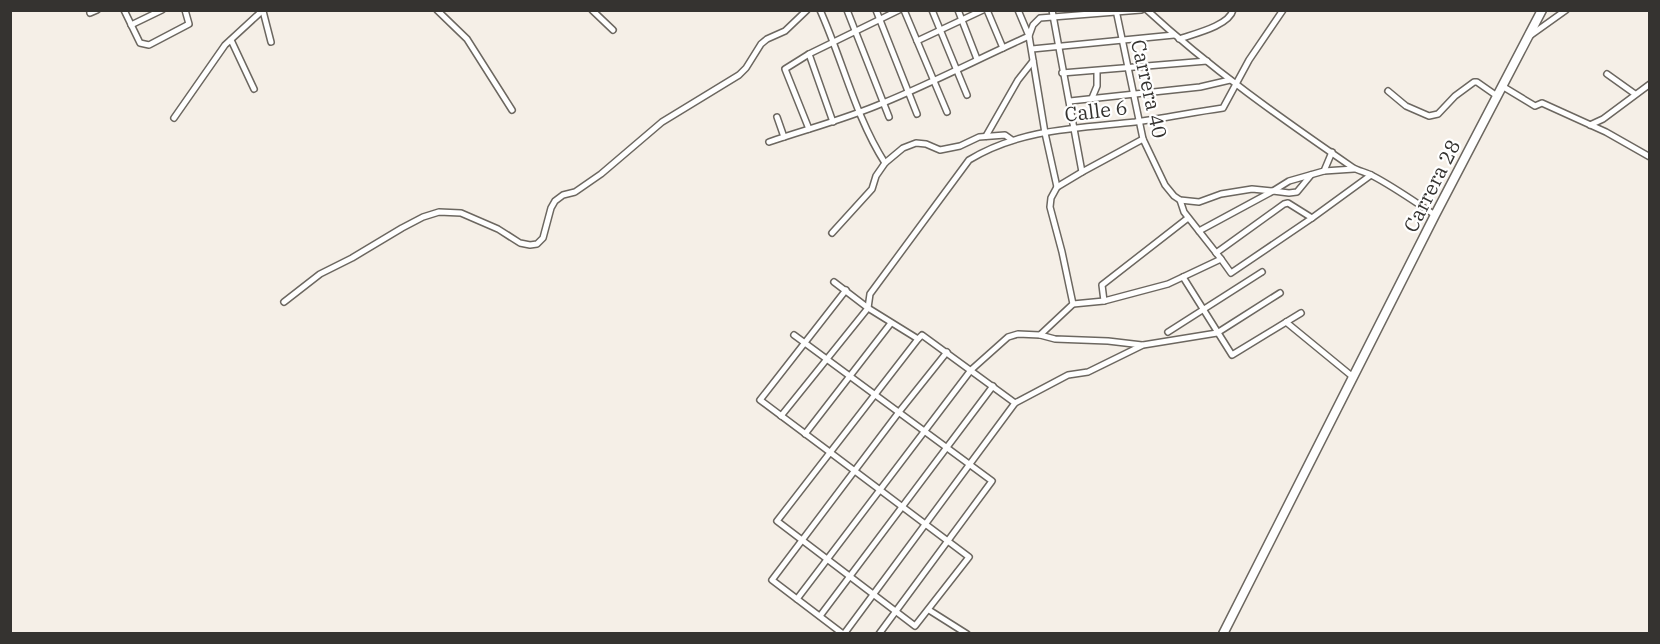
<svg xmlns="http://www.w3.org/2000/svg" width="1660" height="644" viewBox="0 0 1660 644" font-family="'IBM Plex Serif',serif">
  <rect width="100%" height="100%" fill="#f5efe7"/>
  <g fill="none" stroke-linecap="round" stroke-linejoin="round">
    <defs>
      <g id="minor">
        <path d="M124 10 140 43 149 45 189 24 185 10"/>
        <path d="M437 10 467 39 512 110"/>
        <path d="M592 10 613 30"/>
        <path d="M820 10C843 61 855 116 885 163"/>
        <path d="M847 10 889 117"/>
        <path d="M876 10 917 114"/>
        <path d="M904 10 947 112"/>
        <path d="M932 10 967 95"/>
        <path d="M958 10 977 59"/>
        <path d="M987 10 1003 48"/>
        <path d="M1018 10 1029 36 1045 133 1057 187"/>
        <path d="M1052 10C1062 64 1072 118 1082 172"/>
        <path d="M1116 10 1143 139 1165 185 1174 196 1180 200 1199 202 1221 194 1252 189 1273 191 1289 181 1324 171 1332 152"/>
        <path d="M1147 10C1211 69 1281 118 1352 167 1358 171 1366 172 1373 176 1394 187 1415 202 1435 215"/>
        <path d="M263 11 271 42"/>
        <path d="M90 13 97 10"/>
        <path d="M131 25 162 10"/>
        <path d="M1531 35 1566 10"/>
        <path d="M1179 39C1193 34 1229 26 1233 10"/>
        <path d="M231 40 254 89"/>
        <path d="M917 41 983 10"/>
        <path d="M1032 49 1174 35"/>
        <path d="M809 54 833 122"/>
        <path d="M1062 73 1207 61"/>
        <path d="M1607 74 1635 94"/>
        <path d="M1502 86 1535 106 1542 103 1606 132 1650 157"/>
        <path d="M1388 91 1406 106 1429 116 1438 114 1455 96 1474 82H1477L1497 96"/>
        <path d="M1092 98 1097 86V71"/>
        <path d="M1070 101 1200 87 1230 80"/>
        <path d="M777 117 784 137"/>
        <path d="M174 118 225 45 263 10"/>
        <path d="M1590 125 1603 119 1650 84"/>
        <path d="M809 129 785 69 809 54 899 10"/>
        <path d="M986 136 1018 80 1033 61"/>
        <path d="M769 142C807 129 846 119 883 103 932 83 980 58 1029 36L1033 25 1040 18 1141 10"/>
        <path d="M1324 171 1354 169"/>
        <path d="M1312 218 1371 175"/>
        <path d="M1199 231 1273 191 1289 193 1297 192 1311 175"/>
        <path d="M832 233 872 189 876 176 885 163 903 148 916 143 926 144 940 150 960 146 979 137 1005 135 1012 140"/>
        <path d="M1216 253 1284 204 1288 203 1312 218 1231 273 1221 259"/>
        <path d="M1183 277 1232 355 1301 313"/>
        <path d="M834 282 868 308 918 339 922 335 1015 403"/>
        <path d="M846 290 760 400C830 452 900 505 969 557L915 626 777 521 918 339"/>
        <path d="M1104 301 1102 285 1188 218"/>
        <path d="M284 302 320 274 352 258 402 228 423 217 439 212 461 213 498 229 520 243 530 245 537 244 543 238 551 208 555 201 563 195 575 192 601 174 662 122 739 75 746 68 761 44 767 39 785 31 807 10"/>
        <path d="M1073 304 1104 301 1168 284 1221 259 1184 212 1180 200"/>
        <path d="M1286 322 1353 377"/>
        <path d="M1168 332 1262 272"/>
        <path d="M794 335 992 481 879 634"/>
        <path d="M1040 335 1055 339 1108 341 1142 345"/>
        <path d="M781 416 868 308 870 294 969 160C1019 129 1079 128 1135 122 1165 118 1194 112 1223 108L1249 60 1283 10"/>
        <path d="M805 434 891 323"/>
        <path d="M797 599 971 370 1008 337 1018 334 1040 335 1073 304 1062 252 1050 207 1051 198 1057 187 1082 172 1143 139"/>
        <path d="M929 610 967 634"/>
        <path d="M820 616 993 386"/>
        <path d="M843 634 772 580 899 412 947 352"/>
        <path d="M844 634 1015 403 1068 375 1088 372 1143 345 1217 333 1280 293"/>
      </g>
      <path id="highway" d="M1223 634 1435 215 1542 10"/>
    </defs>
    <!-- minor casing -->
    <use href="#minor" stroke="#6c6760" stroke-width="8"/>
    <!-- highway casing -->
    <use href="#highway" stroke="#6c6760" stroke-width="11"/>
    <!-- minor -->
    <use href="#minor" stroke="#fff" stroke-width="5"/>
    <!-- highway -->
    <use href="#highway" stroke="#fff" stroke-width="8"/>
  </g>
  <g text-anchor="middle" stroke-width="4.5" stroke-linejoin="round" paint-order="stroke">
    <!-- street labels -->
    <g font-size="20" fill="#353330" stroke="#fff">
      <text transform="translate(1149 89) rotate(77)" y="7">Carrera 40</text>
      <text transform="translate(1096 111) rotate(-7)" y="7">Calle 6</text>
      <text transform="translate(1432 186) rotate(-63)" y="7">Carrera 28</text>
    </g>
  </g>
  <!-- border -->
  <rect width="1660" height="644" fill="none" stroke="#353330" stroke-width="24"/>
</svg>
